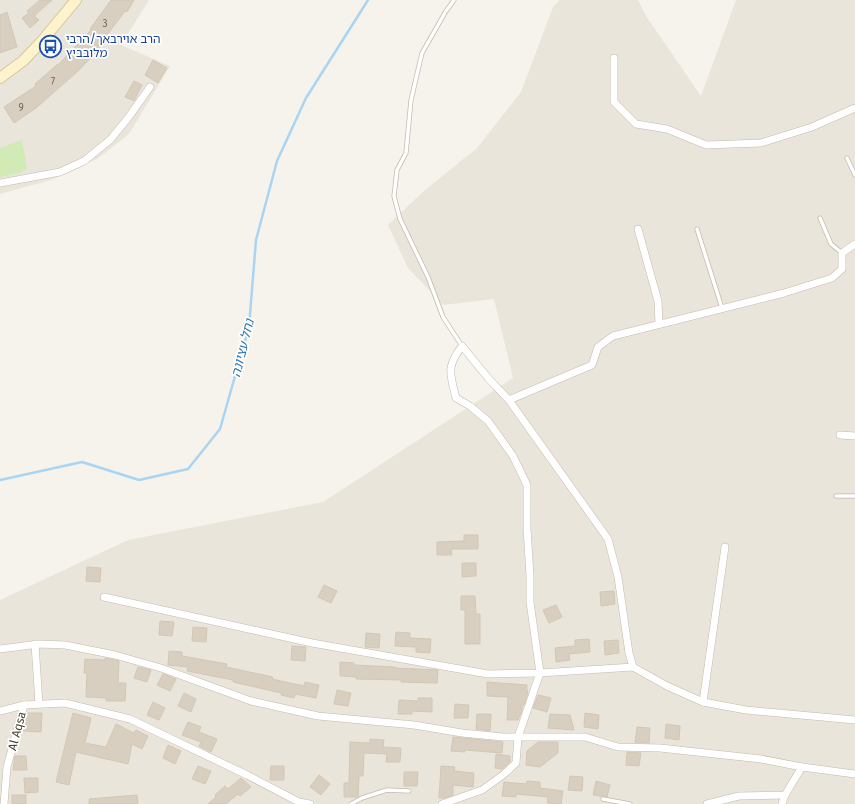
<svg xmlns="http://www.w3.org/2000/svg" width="855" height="804" viewBox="0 0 855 804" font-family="'Fira Sans','Noto Sans Hebrew',sans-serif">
  <rect width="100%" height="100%" fill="#f6f3ec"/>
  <!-- residential -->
  <g fill="#eae5da">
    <path d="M0 0H149L121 45 170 66 129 134 97 159 51 180 0 194Z"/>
    <path d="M560 0H638L646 16 701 96 736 0H855V804H0V600L128 540 323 502 513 378 494 299 443 305 408 268 388 225 425 190 477 148 521 92 553 7Z"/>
  </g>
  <!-- green -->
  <path fill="#d2eab5" d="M22 140 27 169 19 173 0 177V148Z"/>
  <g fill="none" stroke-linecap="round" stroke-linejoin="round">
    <!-- stream -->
    <path stroke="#a9d4f2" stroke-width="2.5" d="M0 480 82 462 139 480 188 469 220 429 249 327 256 240 277 161 306 98 368 0"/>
  </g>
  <!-- building -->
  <g fill="#d8cfc1" stroke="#d3c7b4">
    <path d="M40 0H52L34 16 39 20 30 28 22 18 29 13 27 11Z"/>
    <path d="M111 0H134L127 12 125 11 98 47 100 48 77 72 36 108 14 123 4 107 36 86 35 84 58 64V65L91 30 90 29Z"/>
    <path d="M7 12 17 47 0 53V15Z"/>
    <path d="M153 60 167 68 158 83 145 75Z"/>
    <path d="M134 81 142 85 134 101 125 97Z"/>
    <path d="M464 535H478V549H451L452 555H437V542L464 541Z"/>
    <path d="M462 563H476V576L462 577Z"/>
    <path d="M87 567 101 568 100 582 86 581Z"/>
    <path d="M324 585 337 591 331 603 318 597Z"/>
    <path d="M614 591 615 604 601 606 600 592Z"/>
    <path d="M461 596H475L476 614H480V644H465V610H461Z"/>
    <path d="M556 605 562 617 549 623 543 610Z"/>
    <path d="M160 621 174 622 172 636 159 635Z"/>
    <path d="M193 627 207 628 206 642 192 641Z"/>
    <path d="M396 632 410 633V638L431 639 430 653 416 652V647L395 646Z"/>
    <path d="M366 633 380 634 379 648 365 647Z"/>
    <path d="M589 639 590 652 569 654 570 660 556 662 555 648 575 646V640Z"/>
    <path d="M618 640 619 653 605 655 604 641Z"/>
    <path d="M292 646 306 647 305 661 291 660Z"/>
    <path d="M169 651 182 652V656L227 664 226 667 273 677 272 679 304 686 305 682 319 685 316 698 295 694 294 698 281 695V693L233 682V680L187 671 188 667 168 665Z"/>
    <path d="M105 658 119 661 118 683H126L125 701H106V698L86 697 87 673H84L85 659 105 660Z"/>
    <path d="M340 662 354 663V665L395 667V668L438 670 437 683 401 682V680L356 679V677L340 676Z"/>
    <path d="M138 667 151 670 147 682 134 678Z"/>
    <path d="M163 674 176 679 170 691 157 685Z"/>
    <path d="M487 682 527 685V692H528L524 705H522V711L518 720H507L508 697 487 696Z"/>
    <path d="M337 690 351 693 348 706 334 704Z"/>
    <path d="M184 693 196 699 191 712 178 706Z"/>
    <path d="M538 695 551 698 547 712 533 708Z"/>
    <path d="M418 698H432V712L412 711V714H398L399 700 418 701Z"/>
    <path d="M153 702 165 708 159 720 147 715Z"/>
    <path d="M455 704 469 705 468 718H454Z"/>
    <path d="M27 713H42L41 732 23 731Z"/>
    <path d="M73 713 91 718 85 743 106 747 116 724 134 733 136 730 148 736 142 749 132 744 128 764 76 752 69 785 56 782Z"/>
    <path d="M585 713 599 715 598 729 584 727Z"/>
    <path d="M477 714H491L490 731 476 729Z"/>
    <path d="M550 714 570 715 574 730 548 728Z"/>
    <path d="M188 722 201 727 199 732 217 739 211 752 199 746 201 742 182 735Z"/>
    <path d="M666 724 680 726 679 740 665 738Z"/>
    <path d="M637 727 650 728 649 743 635 742Z"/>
    <path d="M453 737 503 742 502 753 465 750V752L451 751Z"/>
    <path d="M370 739 384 740 383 747 401 748 400 762H386L387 754 364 753 363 776H359L358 797H344V783H349L350 742 370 743Z"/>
    <path d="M538 742H558V753L540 767 526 765 527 751Z"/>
    <path d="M168 745 181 751 175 764 163 758Z"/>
    <path d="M627 752 641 753 639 766 626 765Z"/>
    <path d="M496 754 510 756V762L502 769 495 768Z"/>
    <path d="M15 756H26L27 770H13Z"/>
    <path d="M198 766 211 771 205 784 192 779Z"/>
    <path d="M271 766H284V780H270Z"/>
    <path d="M441 766 455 767 454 771 474 773 473 787 453 785V795L444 798H439Z"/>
    <path d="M404 772H418L417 786H404Z"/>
    <path d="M319 775 330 784 321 795 310 787Z"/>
    <path d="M570 776 583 777 582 791 568 790Z"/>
    <path d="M24 778H38V792L25 793Z"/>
    <path d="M241 778 251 787 240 796 238 794 226 804H208L216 797 215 795 225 786 228 789Z"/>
    <path d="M527 781 540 782V788L563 791 561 804 547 803 548 797 516 794V797L502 796 504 782 526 784Z"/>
    <path d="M596 781 610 785 607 797 593 795Z"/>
    <rect x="12" y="795" width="14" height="9"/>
    <path d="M137 795 138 804H89V799Z"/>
  </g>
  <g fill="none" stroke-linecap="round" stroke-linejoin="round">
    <defs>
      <g id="lane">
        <path d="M454 0 446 11 422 53 411 100 406 153 397 170 394 196 400 219 428 277 443 317 462 346"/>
        <path d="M847 158 855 175"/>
        <path d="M820 218 831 244 842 253"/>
        <path d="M697 229 722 308"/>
        <path d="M836 496H855"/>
        <path d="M603 799 630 804"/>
        <path d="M351 804 362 798 387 790 409 791"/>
      </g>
      <g id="street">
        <path d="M614 58V102L636 124 667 129 706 145 761 143 812 127 855 108"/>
        <path d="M0 183 60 172 84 161 110 140 128 118 150 87"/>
        <path d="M638 229 658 301 659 324"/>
        <path d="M509 400 592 365 598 347 613 336 784 293 832 278 842 269V253L855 244"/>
        <path d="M840 435 855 436"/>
        <path d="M104 597 312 643 488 674 540 673 633 667"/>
        <path d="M35 644 39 704"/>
        <path d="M0 649 39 644 65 645 115 655 161 668 251 701 318 716 414 725 462 733 503 737H585L618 747 660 748 761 759 802 767 855 774"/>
        <path d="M703 702 725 547"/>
        <path d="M24 705 65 703 130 719 247 775 299 802 310 804"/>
        <path d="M0 711 24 705 7 767 4 804"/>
        <path d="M442 804 482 790 503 775 516 763 518 737 540 673 530 602V576L527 528V485L513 456 488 421 470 406 456 398C450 374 446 367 462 346L488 378 509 400 608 539 618 577 629 653 633 667 667 686 703 702 746 710 855 720"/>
        <path d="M707 804 739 796 785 795 802 767"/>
        <path d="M782 804 785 795"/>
      </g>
      <path id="secondary" d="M0 78 23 61 42 41 76 0"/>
    </defs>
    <!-- lane casing -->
    <use href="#lane" stroke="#c2bbae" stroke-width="5"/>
    <!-- street casing -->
    <use href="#street" stroke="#c2bbae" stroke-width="8"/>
    <!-- secondary casing -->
    <use href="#secondary" stroke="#d6c79b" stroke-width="12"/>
    <!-- lane -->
    <use href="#lane" stroke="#fff" stroke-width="3.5"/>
    <!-- street -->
    <use href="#street" stroke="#fff" stroke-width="7"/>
    <!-- secondary -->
    <use href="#secondary" stroke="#fff3cd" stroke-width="10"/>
  </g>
  <!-- icons -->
  <defs>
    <symbol id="bus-ring" viewBox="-11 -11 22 22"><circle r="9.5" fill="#fff" stroke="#1a4fb4" stroke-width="1.5"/><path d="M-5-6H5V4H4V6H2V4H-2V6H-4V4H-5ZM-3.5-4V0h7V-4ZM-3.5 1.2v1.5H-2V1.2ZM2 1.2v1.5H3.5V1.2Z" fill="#1a4fb4"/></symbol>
  </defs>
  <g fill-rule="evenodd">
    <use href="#bus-ring" x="38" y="34" width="25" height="25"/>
  </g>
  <g text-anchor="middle" stroke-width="3.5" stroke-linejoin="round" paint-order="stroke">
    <!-- number labels -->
    <g font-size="10" fill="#6e675b">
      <text x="105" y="27">3</text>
      <text x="53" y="85">7</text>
      <text x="21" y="111">9</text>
    </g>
    <!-- transit labels -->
    <g font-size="12" fill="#164399" stroke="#fff" text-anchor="start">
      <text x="66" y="43">הרב אוירבאך/הרבי<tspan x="66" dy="14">מלובביץ</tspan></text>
    </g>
    <!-- street labels -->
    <g font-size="12" fill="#4b4439" stroke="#fff">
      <text transform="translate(17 731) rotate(-75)" y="4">Al Aqsa</text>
    </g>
    <!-- water labels -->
    <g font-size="13" font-style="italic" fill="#2e7ab2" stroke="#fff">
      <text transform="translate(242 348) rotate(-76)" y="5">נחל עציונה</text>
    </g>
  </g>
</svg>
